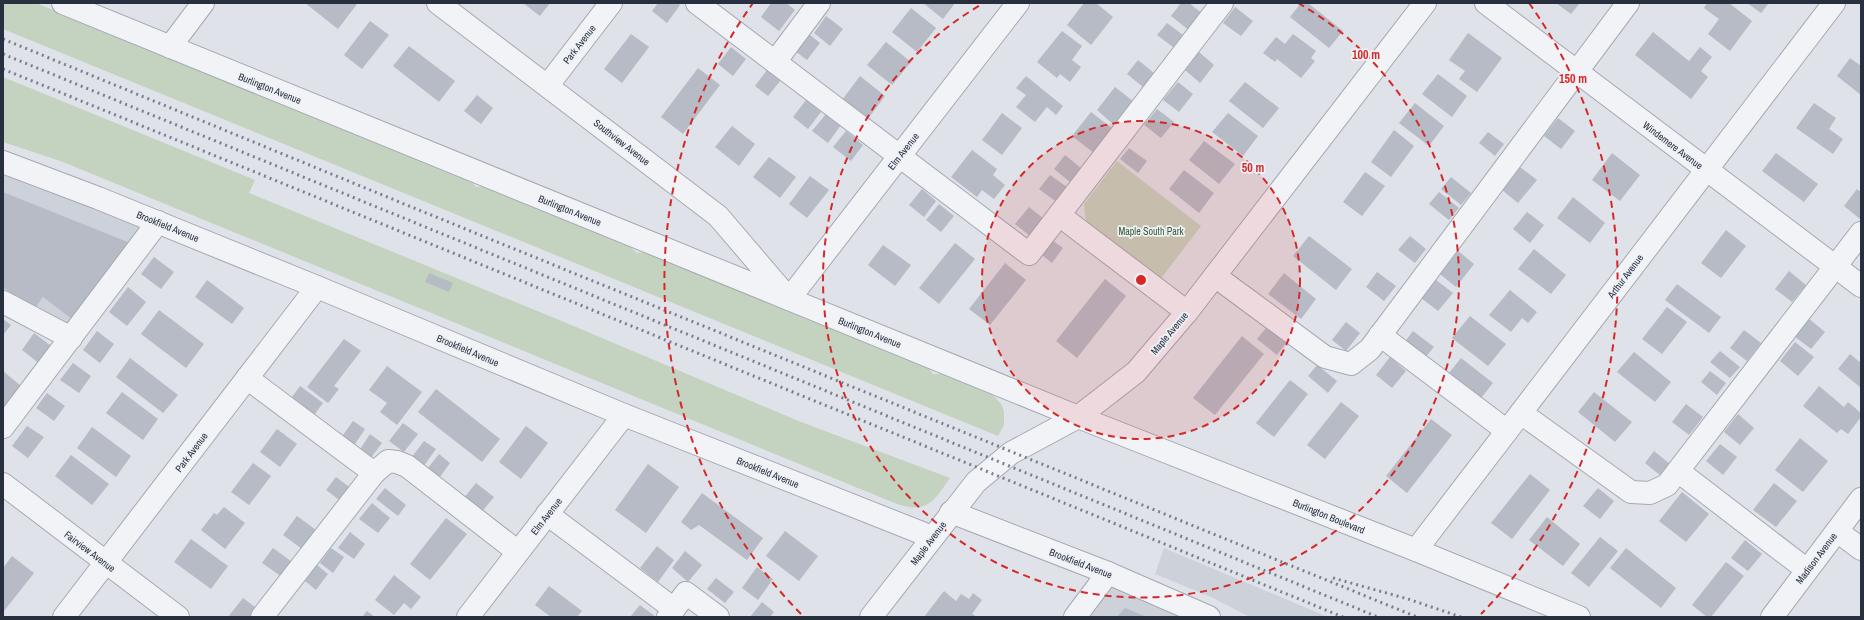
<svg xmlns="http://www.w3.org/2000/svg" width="1864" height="620" viewBox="0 0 1864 620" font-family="'Archivo Narrow',sans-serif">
  <rect width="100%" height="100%" fill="#dfe2e8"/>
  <!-- built -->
  <g fill="#cdd1da">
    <path d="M3 165 160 229 75 343 3 305Z"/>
    <path d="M1164 548 1328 617H1250L1211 597 1155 574Z"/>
    <path d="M1114 580 1199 617H1084Z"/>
  </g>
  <!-- green -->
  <g fill="#c4d2c0">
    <path d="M3 3H36L470 180 476 187 484 186 629 246 637 253 646 252 929 368 933 374H943L993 395 1002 405 1004 412V425L998 436 3 29Z"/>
    <path d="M3 77 255 180 249 193 564 322 801 422 950 478C934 501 927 514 897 504L63 162 3 142Z"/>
    <path d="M1117 161 1201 226 1159 281 1086 225 1084 204Z"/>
  </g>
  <!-- building -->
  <g fill="#b6bbc5">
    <path d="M305 3H355L357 4 338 29Z"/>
    <path d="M523 3H550L540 16Z"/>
    <path d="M658 3H677L680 5 667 23 652 11Z"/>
    <path d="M771 3H786L795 10 779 31 761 17Z"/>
    <path d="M923 3H955L943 19Z"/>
    <path d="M1084 3H1096L1113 17 1091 45 1067 25Z"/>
    <path d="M1181 3H1189L1203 14 1190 31 1171 16Z"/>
    <path d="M1301 3H1308L1343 31 1329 48 1290 17Z"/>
    <path d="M1556 3H1580L1571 14Z"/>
    <path d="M1707 3H1729L1752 21 1730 51 1708 34 1719 19 1704 8Z"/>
    <path d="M1747 3H1769L1761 13Z"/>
    <path d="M1235 7 1253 21 1241 36 1223 23Z"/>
    <path d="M911 8 936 28 917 52 892 32Z"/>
    <path d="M826 16 843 29 830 46 814 33Z"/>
    <path d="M370 21 389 35 362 69 344 55Z"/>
    <path d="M1167 23 1183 35 1173 47 1157 35Z"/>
    <path d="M1062 31 1082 46 1072 60 1081 67 1070 82 1060 74 1057 78 1037 62Z"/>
    <path d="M1653 32 1689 61 1700 47 1712 57 1701 71 1708 77 1691 99 1635 55Z"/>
    <path d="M1468 33 1502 58 1477 92 1459 79 1465 71 1449 60Z"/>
    <path d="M631 34 649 47 622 83 604 69Z"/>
    <path d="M809 34 820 43 807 60 795 51Z"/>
    <path d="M1293 34 1316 51 1311 58 1315 61 1301 78 1277 59 1275 62 1263 53 1276 37 1285 44Z"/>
    <path d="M886 42 911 62 892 85 867 65Z"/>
    <path d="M409 46 455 81 439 102 393 66Z"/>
    <path d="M731 47 746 59 733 76 718 64Z"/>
    <path d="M1199 52 1214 65 1200 83 1185 70Z"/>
    <path d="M1850 58 1861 66V95L1837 76Z"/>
    <path d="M1138 60 1154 73 1143 87 1127 74Z"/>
    <path d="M698 68 720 85 683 134 661 117Z"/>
    <path d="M767 70 781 80 768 96 755 86Z"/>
    <path d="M1438 74 1467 96 1452 117 1422 94Z"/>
    <path d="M860 76 885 96 867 120 842 100Z"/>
    <path d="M1026 76 1063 106 1056 115 1047 107 1035 122 1016 107 1026 95 1016 88Z"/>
    <path d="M1178 82 1193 94 1179 112 1163 100Z"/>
    <path d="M1245 82 1279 108 1263 128 1229 101Z"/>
    <path d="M1115 87 1133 101 1114 125 1097 110Z"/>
    <path d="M477 95 493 108 481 124 464 111Z"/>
    <path d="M806 100 821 112 808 129 793 117Z"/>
    <path d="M1415 103 1444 126 1429 146 1399 123Z"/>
    <path d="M1814 103 1836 118 1829 129 1843 139 1833 154 1796 128Z"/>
    <path d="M1157 109 1174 122 1161 138 1144 125Z"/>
    <path d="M1091 112 1113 129 1094 153 1072 136Z"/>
    <path d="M1002 113 1022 128 1002 155 982 140Z"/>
    <path d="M1228 113 1258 136 1243 156 1212 132Z"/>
    <path d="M826 114 841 125 828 143 812 131Z"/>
    <path d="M1558 118 1575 131 1561 149 1544 136Z"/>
    <path d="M732 126 755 144 739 166 715 147Z"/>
    <path d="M1394 130 1414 146 1391 177 1371 162Z"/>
    <path d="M846 131 863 145 851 161 833 147Z"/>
    <path d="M1488 132 1504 144 1495 156 1479 143Z"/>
    <path d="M1204 141 1235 164 1219 184 1189 160Z"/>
    <path d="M1129 148 1147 161 1138 173 1120 159Z"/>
    <path d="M972 150 997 169 993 175 1005 185 994 199 982 190 977 197 951 177Z"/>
    <path d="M1612 153 1640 175 1620 201 1592 180Z"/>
    <path d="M1776 153 1818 184 1804 202 1762 171Z"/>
    <path d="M1065 155 1081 168 1070 182 1054 169Z"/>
    <path d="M769 157 796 177 780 198 753 177Z"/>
    <path d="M1520 167 1537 180 1518 203 1502 190Z"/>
    <path d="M1184 170 1214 193 1199 213 1169 189Z"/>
    <path d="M1365 172 1385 186 1362 216 1343 202Z"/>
    <path d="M1050 175 1067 187 1055 201 1039 189Z"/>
    <path d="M810 176 829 190 807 218 789 204Z"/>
    <path d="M1451 177 1471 193 1461 205 1441 189Z"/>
    <path d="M922 189 936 201 924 217 909 205Z"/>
    <path d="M1857 189 1861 192 1860 219 1844 206Z"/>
    <path d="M3 192 135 245 76 322 43 297 33 311 3 287Z"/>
    <path d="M1439 192 1459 208 1449 220 1429 204Z"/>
    <path d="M1573 197 1605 223 1590 243 1557 218Z"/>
    <path d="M939 204 954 216 941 232 926 220Z"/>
    <path d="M1029 207 1044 219 1030 236 1015 224Z"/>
    <path d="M1527 212 1544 225 1530 243 1513 229Z"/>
    <path d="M1726 230 1746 246 1721 278 1701 263Z"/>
    <path d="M1309 236 1352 269 1336 290 1293 256Z"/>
    <path d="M1410 236 1426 249 1415 263 1398 250Z"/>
    <path d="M1052 240 1063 248 1052 263 1042 255Z"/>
    <path d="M955 243 975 259 939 304 919 288Z"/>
    <path d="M883 245 911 265 895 286 868 265Z"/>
    <path d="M1534 249 1566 275 1551 294 1518 269Z"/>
    <path d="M1458 251 1474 264 1456 287 1440 274Z"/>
    <path d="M154 257 174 272 161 289 141 274Z"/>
    <path d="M1005 263 1026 280 990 325 969 309Z"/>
    <path d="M1789 271 1806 285 1792 302 1775 289Z"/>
    <path d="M1377 272 1396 286 1384 301 1366 287Z"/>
    <path d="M429 273 453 283 449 292 425 282Z"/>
    <path d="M1284 273 1316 299 1301 319 1268 294Z"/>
    <path d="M1105 279 1126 296 1077 358 1056 341Z"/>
    <path d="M207 280 244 308 232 324 195 297Z"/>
    <path d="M1436 280 1453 293 1438 311 1421 298Z"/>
    <path d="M1677 284 1721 317 1709 333 1665 300Z"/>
    <path d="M128 287 146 302 127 326 109 312Z"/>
    <path d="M1510 290 1537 312 1528 323 1522 318 1511 332 1489 315Z"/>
    <path d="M1667 307 1687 322 1662 354 1642 339Z"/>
    <path d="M159 310 204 344 186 368 141 334Z"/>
    <path d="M1470 316 1506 344 1488 366 1452 338Z"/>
    <path d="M1808 318 1825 332 1811 349 1794 336Z"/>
    <path d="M3 319 11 325 3 335Z"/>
    <path d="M1346 322 1360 333 1346 351 1332 340Z"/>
    <path d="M1266 328 1286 343 1277 355 1257 339Z"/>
    <path d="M1744 330 1761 343 1747 361 1730 348Z"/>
    <path d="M97 331 114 344 100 363 83 350Z"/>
    <path d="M1413 331 1434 347 1424 359 1404 343Z"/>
    <path d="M34 333 54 348 41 365 22 350Z"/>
    <path d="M1242 336 1264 354 1215 415 1193 398Z"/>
    <path d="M344 339 361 351 334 386 339 389 328 403 307 387Z"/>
    <path d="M1795 342 1814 357 1798 376 1780 361Z"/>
    <path d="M1720 351 1740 367 1730 378 1710 362Z"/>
    <path d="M1634 352 1671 382 1655 402 1617 372Z"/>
    <path d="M1850 354 1861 363V388L1838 369Z"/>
    <path d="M1390 357 1406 371 1392 388 1376 375Z"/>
    <path d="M130 358 178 395 163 413 116 377Z"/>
    <path d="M1461 358 1493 383 1477 403 1445 378Z"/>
    <path d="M73 363 91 376 79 393 60 380Z"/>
    <path d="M1317 365 1337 381 1328 393 1308 376Z"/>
    <path d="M387 366 422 392 397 425 380 412 387 403 369 390Z"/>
    <path d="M3 371 21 386 3 409Z"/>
    <path d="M1710 371 1726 383 1717 395 1701 382Z"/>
    <path d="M1290 380 1308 394 1274 437 1256 423Z"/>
    <path d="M300 386 323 403 312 418 289 401Z"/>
    <path d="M1819 386 1844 407 1848 402 1861 413V417L1848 434 1841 429 1837 433 1803 406Z"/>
    <path d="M436 389 500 439 482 462 418 412Z"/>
    <path d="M122 392 158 419 143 440 106 413Z"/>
    <path d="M1594 392 1632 422 1615 442 1578 412Z"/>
    <path d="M47 393 65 406 54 421 36 408Z"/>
    <path d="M1341 402 1359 416 1325 459 1307 445Z"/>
    <path d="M1686 404 1703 417 1689 435 1672 422Z"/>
    <path d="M1738 414 1754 428 1740 445 1724 432Z"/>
    <path d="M1431 419 1452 435 1407 493 1386 476Z"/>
    <path d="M353 421 365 429 353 447 341 438Z"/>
    <path d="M403 423 418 434 404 452 389 441Z"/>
    <path d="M27 426 44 437 28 458 12 446Z"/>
    <path d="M526 426 548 443 521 479 499 462Z"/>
    <path d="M92 427 131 456 116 477 77 448Z"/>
    <path d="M277 429 297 444 280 467 260 452Z"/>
    <path d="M370 434 382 443 370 459 359 451Z"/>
    <path d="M1800 438 1828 461 1803 492 1775 470Z"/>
    <path d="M424 441 436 449 423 467 411 458Z"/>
    <path d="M1720 444 1737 457 1723 475 1706 461Z"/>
    <path d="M1654 451 1670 464 1661 476 1645 463Z"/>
    <path d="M439 454 450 463 440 477 428 468Z"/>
    <path d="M71 455 109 484 92 505 55 476Z"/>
    <path d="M253 463 271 476 249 505 231 492Z"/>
    <path d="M648 464 679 487 646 533 615 510Z"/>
    <path d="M1530 474 1550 490 1512 539 1491 523Z"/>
    <path d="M336 477 352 489 342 502 326 490Z"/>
    <path d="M476 483 494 497 481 513 463 499Z"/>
    <path d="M1774 483 1797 501 1776 527 1753 510Z"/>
    <path d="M385 488 406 505 398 516 376 499Z"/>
    <path d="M1598 488 1614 501 1600 519 1583 506Z"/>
    <path d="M1682 492 1709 514 1686 542 1659 521Z"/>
    <path d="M702 493 763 538 747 560 699 525 691 530 681 522Z"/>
    <path d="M372 503 390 518 378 533 359 519Z"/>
    <path d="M224 507 245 523 225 549 201 530 214 513 217 515Z"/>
    <path d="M297 516 316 530 302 549 283 535Z"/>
    <path d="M1547 517 1580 544 1563 566 1529 540Z"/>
    <path d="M446 518 467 534 430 580 410 564Z"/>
    <path d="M785 531 818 556 799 581 766 556Z"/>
    <path d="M350 532 365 544 354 559 338 548Z"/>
    <path d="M1600 537 1618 551 1589 587 1571 573Z"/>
    <path d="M191 539 228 566 211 589 174 562Z"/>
    <path d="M1745 540 1762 554 1748 571 1731 558Z"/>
    <path d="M657 546 674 560 658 582 640 568Z"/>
    <path d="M273 548 292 562 282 577 262 563Z"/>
    <path d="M331 548 344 557 333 573 320 563Z"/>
    <path d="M1626 548 1676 588 1661 608 1610 568Z"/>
    <path d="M685 551 702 565 688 582 672 568Z"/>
    <path d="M12 556 34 573 4 611 3 568Z"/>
    <path d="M1726 562 1744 576 1711 617H1707L1692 605Z"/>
    <path d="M317 565 328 574 316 590 305 581Z"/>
    <path d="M757 567 773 579 758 600 742 588Z"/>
    <path d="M394 575 421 597 411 609 404 603 394 615 375 600Z"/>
    <path d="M716 578 734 592 725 603 707 589Z"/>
    <path d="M549 586 582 611 577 617H551L535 605Z"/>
    <path d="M944 591 956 601 961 594 969 599 973 593 982 600 972 614 975 615 973 617H924Z"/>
    <path d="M243 598 259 610 253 617H228Z"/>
    <path d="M762 602 774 612 770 617H750Z"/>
    <path d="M640 605 656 617H630Z"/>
    <path d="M1125 608 1147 617H1117Z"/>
    <path d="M367 611 375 617H362Z"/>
  </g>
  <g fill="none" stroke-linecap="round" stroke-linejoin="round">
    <defs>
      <g id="minor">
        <path d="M63 3 1078 417 1416 550 1579 617"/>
        <path d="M438 3 718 216 789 299 1018 3"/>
        <path d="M697 3 1029 254 1222 3"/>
        <path d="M1486 3 1861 286"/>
        <path d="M170 47 203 3"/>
        <path d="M775 62 819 3"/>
        <path d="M548 85 611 3"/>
        <path d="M3 162 98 198 317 287 624 415 932 537"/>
        <path d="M1059 215 1187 312"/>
        <path d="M1215 276 1325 357 1351 364 1370 349 1628 3"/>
        <path d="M3 302 71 338"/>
        <path d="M1380 335 1507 431"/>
        <path d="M247 378 374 473"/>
        <path d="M1521 413 1631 492 1650 493 1667 485 1861 233"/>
        <path d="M3 427 158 222"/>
        <path d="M1678 471 1807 570"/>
        <path d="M3 484 178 617"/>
        <path d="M951 512 1108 573 1209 617"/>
        <path d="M547 514 674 609"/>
        <path d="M1837 531 1861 549"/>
        <path d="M1416 550 1834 3"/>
        <path d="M64 617 317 287"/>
        <path d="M262 617 374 473 388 461 397 462 407 466 518 552"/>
        <path d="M468 617 624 415"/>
        <path d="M668 617 686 593 718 617"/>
        <path d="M871 617 976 482 1011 453 1078 417 1136 372 1187 312 1425 3"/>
        <path d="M1075 617 1108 573"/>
        <path d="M1772 617 1861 499"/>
      </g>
    </defs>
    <!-- minor casing -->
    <use href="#minor" stroke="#a4a9b2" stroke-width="24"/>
    <!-- minor -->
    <use href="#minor" stroke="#f2f3f7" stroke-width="22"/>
    <!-- rail -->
    <g stroke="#788192" stroke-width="3" stroke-dasharray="2 4" stroke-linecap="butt">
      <path d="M3 39 414 208 1417 617"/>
      <path d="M3 54 1378 617"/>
      <path d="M3 69 1343 617"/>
      <path d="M1333 578 1408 599 1461 617"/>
    </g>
  </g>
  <!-- distance rings -->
  <circle cx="1141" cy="280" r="159" fill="#d62828" fill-opacity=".12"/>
  <g fill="none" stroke="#d62828" stroke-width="2" stroke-dasharray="7 5">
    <circle cx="1141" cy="280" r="159"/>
    <path d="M1298 3A318 318 0 1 1 984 3"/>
    <path d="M801 614A477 477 0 0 1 753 3M1529 3A477 477 0 0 1 1481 614"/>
  </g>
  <g text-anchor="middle" stroke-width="3.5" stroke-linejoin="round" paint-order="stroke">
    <!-- street labels -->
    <g font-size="10" fill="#28303f" stroke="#eef1f6">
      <text transform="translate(579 44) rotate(-52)" y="4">Park Avenue</text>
      <text transform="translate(270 88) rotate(22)" y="4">Burlington Avenue</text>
      <text transform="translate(622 142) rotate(38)" y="4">Southview Avenue</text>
      <text transform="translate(1673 145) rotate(37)" y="4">Windemere Avenue</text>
      <text transform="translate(903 151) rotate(-52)" y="4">Elm Avenue</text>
      <text transform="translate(570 210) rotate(22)" y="4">Burlington Avenue</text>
      <text transform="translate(168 226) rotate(22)" y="4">Brookfield Avenue</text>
      <text transform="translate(1625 276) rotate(-53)" y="4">Arthur Avenue</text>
      <text transform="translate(870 332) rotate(22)" y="4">Burlington Avenue</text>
      <text transform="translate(1169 333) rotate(-50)" y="4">Maple Avenue</text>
      <text transform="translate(468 350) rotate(23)" y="4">Brookfield Avenue</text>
      <text transform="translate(191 452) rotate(-53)" y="4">Park Avenue</text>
      <text transform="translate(768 472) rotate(22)" y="4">Brookfield Avenue</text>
      <text transform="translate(546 516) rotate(-52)" y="4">Elm Avenue</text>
      <text transform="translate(1329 516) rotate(22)" y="4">Burlington Boulevard</text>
      <text transform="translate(928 543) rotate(-53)" y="4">Maple Avenue</text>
      <text transform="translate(90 551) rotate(37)" y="4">Fairview Avenue</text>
      <text transform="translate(1816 558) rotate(-53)" y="4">Madison Avenue</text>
      <text transform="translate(1081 563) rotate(21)" y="4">Brookfield Avenue</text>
    </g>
    <!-- park labels -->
    <g font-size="10" fill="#3b5b35" stroke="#eef1f6">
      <text x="1151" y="235">Maple South Park</text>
    </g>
  </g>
  <circle cx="1141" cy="280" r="6" fill="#d62828" stroke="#eef1f6" stroke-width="2"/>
  <g font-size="12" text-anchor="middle" font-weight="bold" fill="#d62828" stroke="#eef1f6" stroke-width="3.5" stroke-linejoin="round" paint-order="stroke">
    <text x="1366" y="59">100 m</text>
    <text x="1573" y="83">150 m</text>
    <text x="1253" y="172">50 m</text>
  </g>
  <!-- border -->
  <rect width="1864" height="620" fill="none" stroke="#28303f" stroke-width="8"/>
</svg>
